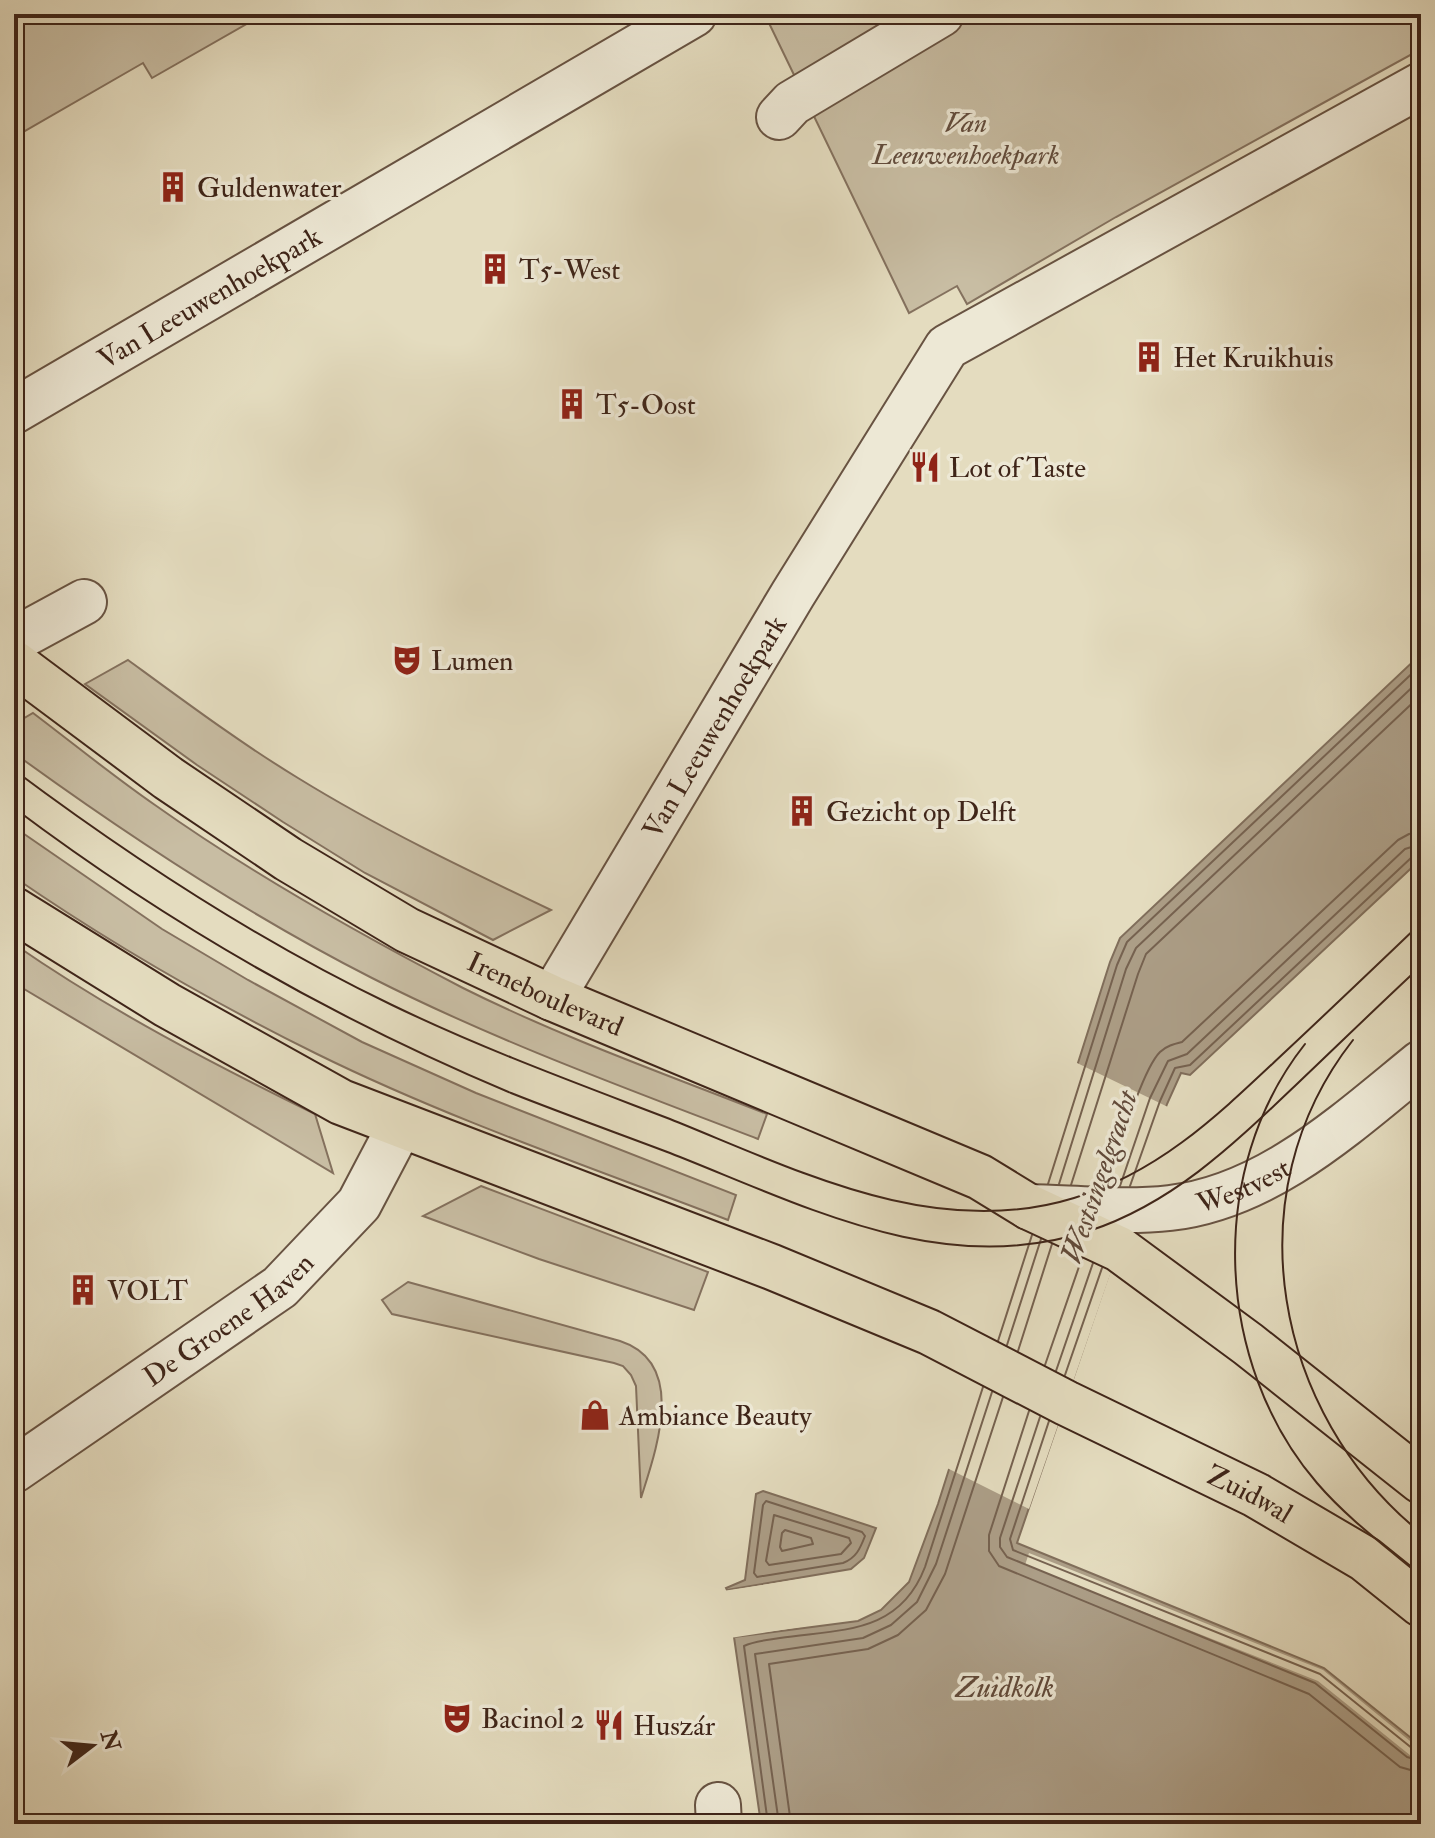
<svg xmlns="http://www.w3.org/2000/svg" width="1435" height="1838" viewBox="0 0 1435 1838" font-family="'IM FELL Double Pica',serif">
  <rect width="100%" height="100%" fill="#e4dcbf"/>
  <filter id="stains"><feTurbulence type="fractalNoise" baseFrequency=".0025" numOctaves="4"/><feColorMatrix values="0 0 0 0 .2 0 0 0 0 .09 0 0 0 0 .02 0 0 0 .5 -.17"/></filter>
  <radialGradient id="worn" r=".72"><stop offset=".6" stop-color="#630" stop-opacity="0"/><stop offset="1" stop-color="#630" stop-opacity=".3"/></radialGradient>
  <!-- green -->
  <g fill="#c8bda3" stroke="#84715e" stroke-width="2">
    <path d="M14 14H264L152 78 143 63 23 132 14 115Z"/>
    <path d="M779 14H1420L1421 41 1413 50 1414 53 1116 217 967 304 957 286 909 313 768 21Z"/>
    <path d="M128 660C184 701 239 742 298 778 379 828 465 869 551 910L493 940 365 873 283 822 197 765 85 684Z"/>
    <path d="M33 713C74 744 113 776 155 805 252 874 357 933 463 988 561 1037 665 1074 767 1114L758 1139C628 1089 496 1041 372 978 246 914 128 836 14 753V724Z"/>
    <path d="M14 827 162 929 248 980 362 1042 476 1093 736 1195 728 1220C590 1167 449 1119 317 1054 212 1002 111 944 14 877Z"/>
    <path d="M14 944C109 1010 211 1063 315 1114L333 1173 14 983Z"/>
    <path d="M481 1186 708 1272 694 1310 539 1259 423 1216Z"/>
    <path d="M408 1282 620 1341C688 1363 656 1450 641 1498L636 1386 631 1375 623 1366 614 1363 392 1314 382 1300Z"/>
  </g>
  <!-- water -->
  <g fill="#ac9e87" stroke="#806e5b" stroke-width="2">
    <path d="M1421 654V859L1190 1075 1181 1073 1167 1104 1017 1543 1324 1668 1421 1746V1824H761L734 1637 858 1621 881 1610 909 1582 938 1504 1110 962 1120 938Z"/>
    <path d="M763 1491 876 1528 864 1558 851 1569 727 1590 726 1588 745 1580 756 1494Z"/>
  </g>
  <!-- pier -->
  <g fill="#e4dcbf">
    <path d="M1075 1062 1168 1107 1029 1509 945 1467Z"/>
    <path d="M1029 1553 1323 1670 1421 1750V1764L1318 1681 1025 1565Z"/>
    <path d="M807 1578V1582L727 1594 723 1591Z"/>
    <path d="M813 1621V1625L730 1638 733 1633Z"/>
  </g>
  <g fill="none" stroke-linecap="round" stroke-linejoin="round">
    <!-- shore -->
    <g stroke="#766250" stroke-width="2">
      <path d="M1048 1184 1117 965 1127 942 1421 665"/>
      <path d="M1059 1184 1126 969 1136 948 1421 679"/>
      <path d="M1071 1185 1138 974 1146 954 1421 695"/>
      <path d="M1107 1186C1117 1157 1141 1071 1160 1052 1166 1046 1174 1044 1182 1042L1398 840 1409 834 1421 832"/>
      <path d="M1120 1186 1150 1098 1168 1061 1187 1054 1405 849 1421 844"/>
      <path d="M1130 1186 1160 1101 1175 1068 1190 1065 1412 857 1421 854"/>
      <path d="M998 1341 1032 1235"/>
      <path d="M1007 1345 1041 1239"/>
      <path d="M1018 1351 1052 1244"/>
      <path d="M1045 1365 1082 1258"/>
      <path d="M1056 1371 1093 1263"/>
      <path d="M1065 1375 1102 1268"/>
      <path d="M1029 1411 989 1535V1551L999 1566 1309 1694 1400 1767 1421 1773"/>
      <path d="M1040 1417 1000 1538V1547L1007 1557 1315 1683 1407 1757 1421 1761"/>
      <path d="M1049 1421 1010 1539 1013 1550 1320 1674 1413 1749 1421 1751"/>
      <path d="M766 1501 862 1532 865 1536C860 1549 856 1558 843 1563L757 1577 754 1573 763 1505Z"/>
      <path d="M774 1515 849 1538 851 1543 841 1554 769 1565 766 1561Z"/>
      <path d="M785 1530 811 1538 813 1544 782 1551 780 1547 782 1533Z"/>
      <path d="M768 1824 744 1646C754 1641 768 1640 780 1638 840 1629 899 1635 925 1567L983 1387"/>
      <path d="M779 1824 755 1654 863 1638 891 1625 917 1602 936 1564 992 1392"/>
      <path d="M791 1824 769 1664 868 1649 898 1635 926 1610 945 1574 1003 1397"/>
    </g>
    <defs>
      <g id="minor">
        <path d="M779 117 792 103 941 14"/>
        <path id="s1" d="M14 411 694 14"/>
        <path d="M14 640 84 602"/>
        <path id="s2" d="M552 998 793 594 947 347 1421 85"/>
        <path id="s3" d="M1029 1207C1074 1208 1126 1213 1170 1208 1268 1197 1347 1123 1421 1063"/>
        <path id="s4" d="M14 1470 280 1287 359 1204 400 1126"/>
        <path d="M718 1805 719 1824"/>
      </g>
      <g id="major">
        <path id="s5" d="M14 663 168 778 288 859 407 930 552 998 980 1177 1029 1207 1119 1249 1248 1344 1421 1481"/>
        <path id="s6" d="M14 910 167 1005 341 1102 772 1267 929 1332 1066 1403 1256 1495 1365 1559 1421 1604"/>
      </g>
    </defs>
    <!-- minor casing -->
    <use href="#minor" stroke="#685342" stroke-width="48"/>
    <!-- major casing -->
    <use href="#major" stroke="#3f2519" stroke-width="48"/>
    <!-- minor -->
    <use href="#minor" stroke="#ede8d5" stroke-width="44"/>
    <!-- major -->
    <use href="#major" stroke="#e4dcbf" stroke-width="44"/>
    <!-- tram -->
    <g stroke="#3f2519" stroke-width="2">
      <path d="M14 770C133 859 258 941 392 1005 483 1049 576 1083 670 1119 797 1170 934 1241 1074 1198 1161 1172 1221 1112 1285 1052 1331 1009 1376 966 1421 923"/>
      <path d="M14 808C167 923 334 1019 511 1093 564 1114 617 1133 670 1153 805 1206 942 1279 1089 1231 1174 1203 1235 1143 1298 1083 1339 1044 1380 1004 1421 966"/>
      <path d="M1353 1040C1232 1194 1274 1414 1421 1533"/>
      <path d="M1305 1044C1206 1169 1214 1363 1317 1483 1347 1518 1385 1546 1421 1576"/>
    </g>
  </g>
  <!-- icons -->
  <defs>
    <symbol id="building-bare" viewBox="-9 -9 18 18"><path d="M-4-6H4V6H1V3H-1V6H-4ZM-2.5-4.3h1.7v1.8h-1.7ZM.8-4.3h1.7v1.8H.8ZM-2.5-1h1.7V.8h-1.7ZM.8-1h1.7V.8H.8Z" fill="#8f2418" stroke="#ede8d5" stroke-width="2.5" paint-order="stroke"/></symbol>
    <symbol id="restaurant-bare" viewBox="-9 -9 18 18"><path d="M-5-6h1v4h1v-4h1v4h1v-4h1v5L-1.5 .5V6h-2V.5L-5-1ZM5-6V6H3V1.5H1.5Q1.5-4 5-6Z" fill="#8f2418" stroke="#ede8d5" stroke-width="2.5" paint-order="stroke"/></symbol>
    <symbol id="theatre-bare" viewBox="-9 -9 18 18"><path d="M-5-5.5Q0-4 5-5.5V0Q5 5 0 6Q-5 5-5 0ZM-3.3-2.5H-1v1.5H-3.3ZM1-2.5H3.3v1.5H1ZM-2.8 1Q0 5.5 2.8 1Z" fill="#8f2418" stroke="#ede8d5" stroke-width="2.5" paint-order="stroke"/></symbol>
    <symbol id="shop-bare" viewBox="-9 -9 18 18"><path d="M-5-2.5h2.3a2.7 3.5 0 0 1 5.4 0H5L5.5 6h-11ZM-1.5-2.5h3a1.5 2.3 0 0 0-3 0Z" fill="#8f2418" stroke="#ede8d5" stroke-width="2.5" paint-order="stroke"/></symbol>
  </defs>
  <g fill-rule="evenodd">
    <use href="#building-bare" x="151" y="165" width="44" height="44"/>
    <use href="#building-bare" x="473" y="247" width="44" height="44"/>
    <use href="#building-bare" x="1127" y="335" width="44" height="44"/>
    <use href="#building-bare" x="550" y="382" width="44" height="44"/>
    <use href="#restaurant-bare" x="903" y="445" width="44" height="44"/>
    <use href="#theatre-bare" x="385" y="638" width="44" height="44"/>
    <use href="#building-bare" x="780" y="789" width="44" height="44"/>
    <use href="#building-bare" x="61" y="1268" width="44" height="44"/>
    <use href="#shop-bare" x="573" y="1393" width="44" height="44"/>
    <use href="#theatre-bare" x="435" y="1696" width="44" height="44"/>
    <use href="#restaurant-bare" x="587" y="1703" width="44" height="44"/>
  </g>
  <g text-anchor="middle" stroke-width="7" stroke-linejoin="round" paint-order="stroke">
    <!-- park labels -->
    <g font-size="28" font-style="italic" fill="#614b3c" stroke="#ede8d5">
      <text x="966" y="132">Van<tspan x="966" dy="32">Leeuwenhoekpark</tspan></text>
    </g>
    <!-- poi labels -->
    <g font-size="28" fill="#3f2519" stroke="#ede8d5" text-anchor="start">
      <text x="197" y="197">Guldenwater</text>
      <text x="519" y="279">T5-West</text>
      <text x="1173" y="367">Het Kruikhuis</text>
      <text x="596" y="414">T5-Oost</text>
      <text x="949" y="477">Lot of Taste</text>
      <text x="431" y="670">Lumen</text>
      <text x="826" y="821">Gezicht op Delft</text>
      <text x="107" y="1300">VOLT</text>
      <text x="619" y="1425">Ambiance Beauty</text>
      <text x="481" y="1728">Bacinol 2</text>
      <text x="633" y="1735">Huszár</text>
    </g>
    <!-- street labels -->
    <g font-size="28" fill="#3f2519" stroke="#ede8d5">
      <text dy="10" stroke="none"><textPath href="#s1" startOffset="226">Van Leeuwenhoekpark</textPath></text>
      <text dy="10" stroke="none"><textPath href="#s2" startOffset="316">Van Leeuwenhoekpark</textPath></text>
      <text dy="10" stroke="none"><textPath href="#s5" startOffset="628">Ireneboulevard</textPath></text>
      <text dy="10" stroke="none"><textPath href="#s3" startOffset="218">Westvest</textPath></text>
      <text dy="10" stroke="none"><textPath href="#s4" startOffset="262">De Groene Haven</textPath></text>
      <text dy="10" stroke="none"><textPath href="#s6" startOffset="1370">Zuidwal</textPath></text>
    </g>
    <!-- water labels -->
    <g font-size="30" font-style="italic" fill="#60493a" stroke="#ede8d5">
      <text transform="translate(1099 1177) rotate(-71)" y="10">Westsingelgracht</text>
      <text x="1005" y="1697">Zuidkolk</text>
    </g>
  </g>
  <!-- margin -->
  <rect width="1435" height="1838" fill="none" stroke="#e4dcbf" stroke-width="48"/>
  <rect x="16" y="16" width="1403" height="1806" fill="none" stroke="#3f2519" stroke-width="4"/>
  <rect x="24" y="24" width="1387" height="1790" fill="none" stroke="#3f2519" stroke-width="2"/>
  <!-- north arrow -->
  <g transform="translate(92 1746) rotate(74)" stroke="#ede8d5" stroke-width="6" paint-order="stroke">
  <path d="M0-6L14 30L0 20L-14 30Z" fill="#3f2519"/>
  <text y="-12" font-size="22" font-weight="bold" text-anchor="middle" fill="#3f2519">N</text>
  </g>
  <rect width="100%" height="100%" filter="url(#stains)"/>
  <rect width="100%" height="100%" fill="url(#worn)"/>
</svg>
